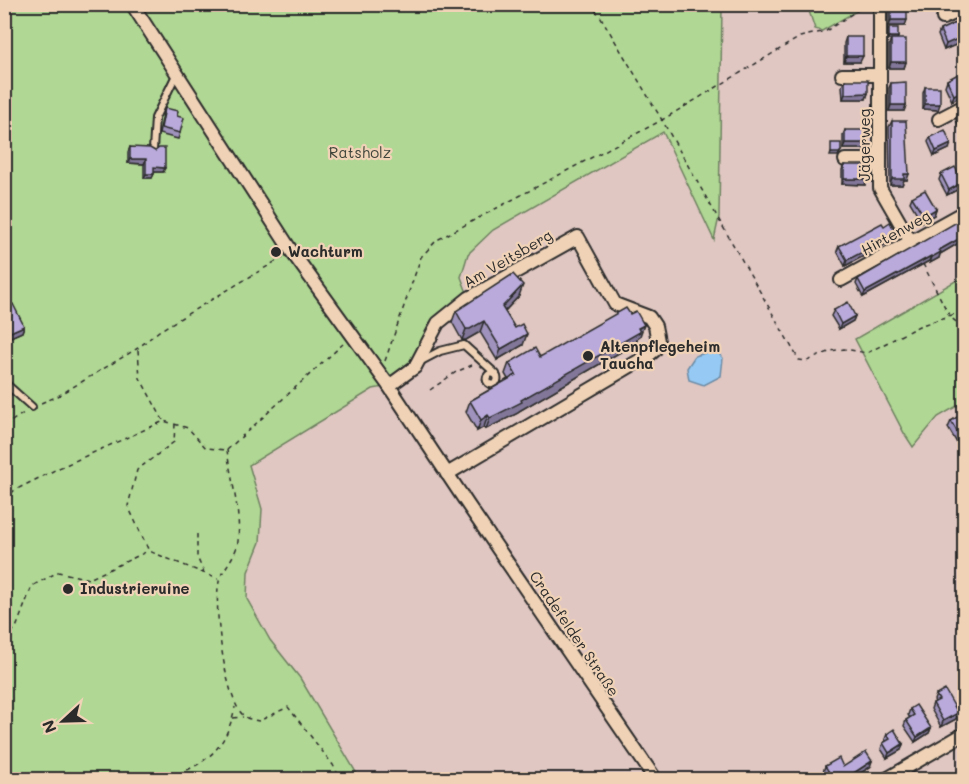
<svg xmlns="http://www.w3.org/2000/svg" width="969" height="784" viewBox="0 0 969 784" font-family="Mali,sans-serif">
  <rect width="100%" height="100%" fill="#e0c7c2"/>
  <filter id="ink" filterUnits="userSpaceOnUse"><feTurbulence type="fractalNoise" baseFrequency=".0167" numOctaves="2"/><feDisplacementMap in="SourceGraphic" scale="12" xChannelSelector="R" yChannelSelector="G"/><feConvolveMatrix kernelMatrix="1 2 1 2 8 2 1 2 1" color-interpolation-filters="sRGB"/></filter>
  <g filter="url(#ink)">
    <!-- green -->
    <g fill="#b0d794" stroke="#6e8160" stroke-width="1.5">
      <path d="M5 5H722L719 217 714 240 663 132 493 230 468 254 461 277 469 298 438 323 415 367 389 386 373 389 249 465 262 509 260 542 248 572 247 599 270 640 300 678 360 779 5 780Z"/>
      <path d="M807 5 809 4 867 5 822 31 815 29Z"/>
      <path d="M964 276V402L938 417 913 447 904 433 855 339Z"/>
    </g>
    <!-- water -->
    <path fill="#96caf4" stroke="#6b8aa4" stroke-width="1.5" d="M715 350 723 358 721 376 704 385 689 380 687 368 695 356Z"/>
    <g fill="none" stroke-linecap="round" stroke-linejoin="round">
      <defs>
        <g id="lane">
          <path d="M153 150 155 118 177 73"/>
          <path d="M421 361 440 351 464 345 496 374"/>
          <circle cx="492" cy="379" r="5.5"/>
          <path d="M4 382 32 407"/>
        </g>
        <g id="street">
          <path d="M132 4 292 252 389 386 468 505 656 780"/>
          <path d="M880 4V188L911 242"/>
          <path d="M943 18 964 9"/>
          <path d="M842 75H880"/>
          <path d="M939 119 964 106"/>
          <path d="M845 160H880"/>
          <path d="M841 280 964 212"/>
          <path d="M389 386 415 367 438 323 469 298 578 237 615 304 649 317 655 326 658 341 655 350 649 355 447 474"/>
          <path d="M885 780 964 734"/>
        </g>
      </defs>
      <!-- lane casing -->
      <use href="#lane" stroke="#2b2b2b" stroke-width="10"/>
      <!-- street casing -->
      <use href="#street" stroke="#2b2b2b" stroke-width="16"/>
      <!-- path -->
      <g stroke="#2b2b2b" stroke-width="1.5" stroke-dasharray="4.5 4.5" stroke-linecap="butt">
        <path d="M588 4 599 14 662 120 799 360 807 361 831 351 844 349 867 353 919 326 964 311"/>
        <path d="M923 264 950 317 964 328"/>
        <path d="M138 350 140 378 163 420"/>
        <path d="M385 361 421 257 437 240 662 120 800 37 826 31 867 4"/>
        <path d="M430 390 456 372 472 365"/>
        <path d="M41 403 58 396 138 348 159 331 283 257"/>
        <path d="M175 424 174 442 137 470 128 506 149 551 218 579"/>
        <path d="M4 426 24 413"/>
        <path d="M227 450C231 480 241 512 238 541 236 558 221 570 219 582 213 606 225 699 243 715 246 719 254 720 259 721L288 707 333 765 341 780"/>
        <path d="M227 450 343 344"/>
        <path d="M4 499 15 490 59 468 164 421 188 428 206 448 226 450"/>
        <path d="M197 534V557L204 573"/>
        <path d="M4 639 16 628 32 586 58 572 89 579 148 551"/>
        <path d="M233 718 243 717"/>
        <path d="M162 780C204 765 225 753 235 707"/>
      </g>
      <!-- lane -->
      <use href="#lane" stroke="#f0d3b7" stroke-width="6"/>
      <!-- street -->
      <use href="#street" stroke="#f0d3b7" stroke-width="12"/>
    </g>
    <!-- wall -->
    <g fill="#9f92bc" stroke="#2b2b2b" stroke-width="1.5">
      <path d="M889 4H907L905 26H889Z"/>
      <path d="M964 15V37L960 39 958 44 944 50 938 35 940 30 964 20 963 18Z"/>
      <path d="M889 28 898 37 897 39 906 62 904 68H889V45L891 40H888V31Z"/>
      <path d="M846 37 860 62H844V43Z"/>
      <path d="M964 71 952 101 945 86 947 80Z"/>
      <path d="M845 80 868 93 866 99H843L842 86Z"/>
      <path d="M891 83 906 105 904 111H889V88Z"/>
      <path d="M925 87 938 110 923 109V93Z"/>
      <path d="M165 108 177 116 180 133 178 139 159 134 163 114Z"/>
      <path d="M964 112V133H963L956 120 958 115Z"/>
      <path d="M892 121 907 180H904L902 185H890L889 127Z"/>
      <path d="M845 130 866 149H843V135Z"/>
      <path d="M930 137 949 149 934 156 928 142Z"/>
      <path d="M130 147 163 172H154L152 178H144V164L128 163V152Z"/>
      <path d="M844 165 872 173 870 178H867L865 185 842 184V170Z"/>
      <path d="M941 174 963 182 961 188 947 195 939 180Z"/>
      <path d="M912 197 936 209 934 215 922 222 910 202Z"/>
      <path d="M964 222V240L940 254 939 258 930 263 929 261 863 297 856 284 858 279Z"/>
      <path d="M884 226 895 232 893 237 890 239 888 243 845 266 837 251 839 246Z"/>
      <path d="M519 296 505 311 523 345 497 360 480 332 466 340H462L452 322 456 311Z"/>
      <path d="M4 308 24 326 22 332 6 339 4 336Z"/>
      <path d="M834 310 855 316 853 321 839 329 831 316Z"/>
      <path d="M640 336 638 337 636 343 519 411 518 413 486 429 484 427 477 431 466 412 470 401 508 379 505 374 509 363Z"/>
      <path d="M964 413V452L963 453 948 428 951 421Z"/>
      <path d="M964 688V701L960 695 963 689Z"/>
      <path d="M936 695 958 713 956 719 941 727 931 709 933 703 935 702 934 700Z"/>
      <path d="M910 709 931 728 929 733 915 742 904 726 906 720 910 718 908 715Z"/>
      <path d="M887 734 903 744 901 750 887 758 881 749 883 743 886 741 885 739Z"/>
      <path d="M964 749V760L962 755Z"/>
      <path d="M825 766 843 767H870L850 780H816L825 775 823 772Z"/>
    </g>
    <!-- shaded-wall -->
    <g fill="#827799" stroke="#2b2b2b" stroke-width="1.5">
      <path d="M942 4H949L940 9Z"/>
      <path d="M891 20H907L905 26H889Z"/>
      <path d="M964 33V37L960 39 958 44 944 50 946 44 959 35Z"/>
      <path d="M889 37H898L897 40H888Z"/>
      <path d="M846 56H863L860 62H844Z"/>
      <path d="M891 62H906L904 68H889Z"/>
      <path d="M964 90V94L952 101 954 95Z"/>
      <path d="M868 93 866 99H843L845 94Z"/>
      <path d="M925 104H940L938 110 923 109Z"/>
      <path d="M891 105H906L904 111H889Z"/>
      <path d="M845 143H868L866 149H843Z"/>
      <path d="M951 144 949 149 934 156 936 151Z"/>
      <path d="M841 151 838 156H830L831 153Z"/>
      <path d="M130 159H146L144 164 128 163Z"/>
      <path d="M154 167 165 168 163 172H152Z"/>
      <path d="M867 173H872L870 178H865Z"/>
      <path d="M146 174H154L152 178H144Z"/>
      <path d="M904 174H909L907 180H904L902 185H890L892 179Z"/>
      <path d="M844 179H867L865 185 842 184Z"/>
      <path d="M963 182 961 188 947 195 949 190Z"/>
      <path d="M936 209 934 215 922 222 924 216Z"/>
      <path d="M895 232 893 237 890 239 888 243 845 266 847 260Z"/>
      <path d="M964 236V240L940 254 939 258 930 263 932 257 939 250Z"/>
      <path d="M931 256 929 261 863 297 865 292Z"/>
      <path d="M523 285 519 296 498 318 502 307Z"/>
      <path d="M855 316 853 321 839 329 841 324Z"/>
      <path d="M484 321 480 332 466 340H462L466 329Z"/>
      <path d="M644 325 640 336 638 337 636 343 519 411 518 413 486 429 490 418Z"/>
      <path d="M24 326 22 332 6 339 8 333Z"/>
      <path d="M527 334 523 345 497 360 501 349Z"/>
      <path d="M488 415 484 427 477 431 481 420Z"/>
      <path d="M958 713 956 719 941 727 943 721Z"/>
      <path d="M931 728 929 733 915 742 917 737Z"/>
      <path d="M903 744 901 750 887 758 889 753Z"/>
      <path d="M872 761 870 767 850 780H843Z"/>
    </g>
    <!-- building -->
    <g fill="#b9aadb" stroke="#2b2b2b" stroke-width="1.5">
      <rect x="891" y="4" width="16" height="16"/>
      <path d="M964 19V33L959 35 960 38 946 44 940 30Z"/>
      <rect x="889" y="28" width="9" height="9"/>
      <rect x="846" y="37" width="17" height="19"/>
      <rect x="891" y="39" width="15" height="23"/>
      <path d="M964 71V90L954 95 947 80Z"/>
      <path d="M845 80H868V93L845 94Z"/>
      <path d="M906 82V105H891V83Z"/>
      <rect x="925" y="87" width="15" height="17"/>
      <path d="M165 108 178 111 177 116 184 118 180 133 161 128Z"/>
      <path d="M964 112V127L958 115Z"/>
      <path d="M892 121H906L909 174H904V179H892Z"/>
      <rect x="845" y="130" width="23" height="13"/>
      <path d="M945 130 951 144 936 151 930 137Z"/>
      <path d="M831 143H841V151L839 153H831Z"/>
      <path d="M130 147 150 148 155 151 159 148H165V168L154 167V174H146V159H130Z"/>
      <path d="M844 165H872V173H867V179H844Z"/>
      <path d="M955 167 963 182 949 190 941 174Z"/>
      <path d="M925 190 936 209 924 216 912 197Z"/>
      <path d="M962 219 964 222V236L939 250 941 252 932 257 931 256 865 292 858 279Z"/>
      <path d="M890 222 895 232 889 235 890 238 847 260 839 246 882 223 884 226Z"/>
      <path d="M513 274 523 285 502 307 515 328 522 324 527 334 501 349 484 321 470 329H466L456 311Z"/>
      <path d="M848 302 855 316 841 324 834 310Z"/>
      <path d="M13 304 24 326 8 333 4 326V308Z"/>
      <path d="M626 308 630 314 636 311 644 325 638 328 640 332 521 400 522 402 490 418 488 415 481 420 470 401 516 375 509 363 535 348 540 357Z"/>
      <path d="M964 413V444L951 421Z"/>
      <path d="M945 690 958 713 943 721 933 703 939 700 936 695Z"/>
      <path d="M916 705 931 728 917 737 906 720 914 715 910 709Z"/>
      <path d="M894 729 903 744 889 753 883 743 890 739 887 734Z"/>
      <path d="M866 752 872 761 843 780H816L829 772 825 766 839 758 843 767Z"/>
      <path d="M907 773 911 780H896Z"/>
    </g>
  </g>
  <!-- markers -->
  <g fill="#2b2b2b" stroke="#f0d3b7" stroke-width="2">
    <circle cx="276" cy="252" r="6"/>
    <circle cx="588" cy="356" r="6"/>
    <circle cx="68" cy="589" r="6"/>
  </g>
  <g text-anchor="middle" stroke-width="4.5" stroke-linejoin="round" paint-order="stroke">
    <!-- street labels -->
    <g font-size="15" fill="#2b2b2b" stroke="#f0d3b7">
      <text transform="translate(865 145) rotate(-90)" y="5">Jägerweg</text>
      <text transform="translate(896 233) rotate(-29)" y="5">Hirtenweg</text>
      <text transform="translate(508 259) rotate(-30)" y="5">Am Veitsberg</text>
      <text transform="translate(574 634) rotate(56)" y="5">Cradefelder Straße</text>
    </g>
    <!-- park labels -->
    <g font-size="15" fill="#3f453b" stroke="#f0d3b7">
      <text x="360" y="158">Ratsholz</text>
    </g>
    <!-- poi labels -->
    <g font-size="15" font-weight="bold" fill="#2b2b2b" stroke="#f0d3b7" text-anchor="start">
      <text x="288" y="257">Wachturm</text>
      <text x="600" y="352">Altenpflegeheim<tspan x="600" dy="17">Taucha</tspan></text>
      <text x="80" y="594">Industrieruine</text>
    </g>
  </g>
  <!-- margin -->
  <rect width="969" height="784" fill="none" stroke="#f0d3b7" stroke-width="24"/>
  <rect x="12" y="12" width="945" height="760" fill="none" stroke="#2b2b2b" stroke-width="2" filter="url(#ink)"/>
  <!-- north arrow -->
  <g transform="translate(63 721) rotate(248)" stroke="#f0d3b7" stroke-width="4.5" paint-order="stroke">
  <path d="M0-4.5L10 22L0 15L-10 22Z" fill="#2b2b2b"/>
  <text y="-9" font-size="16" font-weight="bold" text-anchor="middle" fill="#2b2b2b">N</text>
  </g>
</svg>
